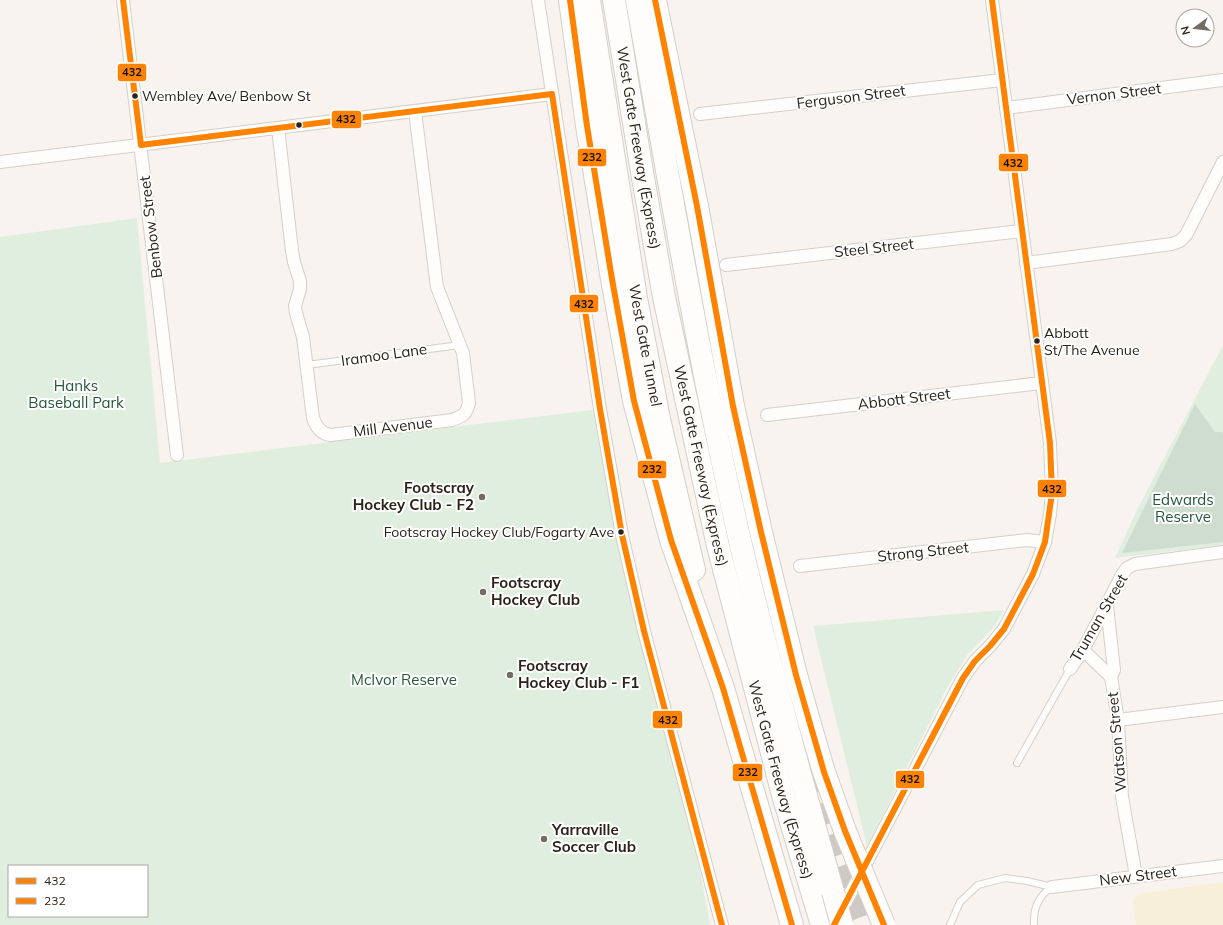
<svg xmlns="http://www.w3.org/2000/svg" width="1223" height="925" viewBox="0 0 1223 925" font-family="Mulish,sans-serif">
  <rect width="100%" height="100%" fill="#f8f3ee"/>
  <!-- green -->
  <g fill="#e0eee0" fill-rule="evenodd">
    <path d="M137 218 160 463 600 409 682 775 710 925H0V237ZM9 866H147V916H9Z"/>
    <path d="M1223 345V545L1115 558 1137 510Z"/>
    <path d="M1004 610 994 627 968 654 949 684 867 846 813 626Z"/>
  </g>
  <!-- forest -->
  <path fill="#ceddcf" d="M1195 404 1215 432H1222L1223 433V542L1122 553Z"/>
  <!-- sand -->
  <path fill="#f7efd8" d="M1223 882V925H1136L1133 902 1138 894Z"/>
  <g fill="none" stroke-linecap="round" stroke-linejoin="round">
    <!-- motorway-tunnel -->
    <path stroke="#cfc9c3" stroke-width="22" stroke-dasharray="22 11" stroke-linecap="butt" d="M785 676 824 812 866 925"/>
    <defs>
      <g id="service">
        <path d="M307 365 460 345"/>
        <path d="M1017 763 1070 669"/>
        <path d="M950 925 960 902 978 885 1005 878 1027 881 1052 887"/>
        <path d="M1034 925C1033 909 1038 896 1052 887"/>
      </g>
      <g id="minor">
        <path d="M123 0 177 455"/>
        <path d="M538 0 600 409 622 535 644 631 722 925"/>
        <path d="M1006 108 1223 80"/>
        <path d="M700 114 1002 80"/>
        <path d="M278 128 292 251 294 262 300 281V289L295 306 296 313 303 337 313 418C316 427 321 434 331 435L452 420C463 416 466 415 469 403L463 353 437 287 415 111"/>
        <path d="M0 162 552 94"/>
        <path d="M1026 263 1172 244 1180 241 1186 235 1223 162"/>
        <path d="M726 265 1021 231"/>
        <path d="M767 415 1041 383"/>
        <path d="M800 566 1027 540 1045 542"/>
        <path d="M1107 606 1114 670 1111 677 1118 720 1122 797 1136 876"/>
        <path d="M1083 650 1111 677"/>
        <path d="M1070 669 1083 650 1122 575 1127 568 1135 564 1223 552"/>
        <path d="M1118 720 1223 707"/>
        <path d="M1052 887 1223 866"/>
        <path d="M839 915 963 678 975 661 990 646 1004 629 1033 574 1045 542 1050 514 1052 493 1050 443 992 0"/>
      </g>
      <g id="motorway">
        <path d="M570 0 587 126 612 279 634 401 671 540 723 688 792 925"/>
        <path id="s1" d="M589 0 636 298 659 419 694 570"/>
        <path id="s2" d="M614 0 642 172 664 297 718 546 783 795 822 925"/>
        <path d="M637 0C669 181 699 362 740 541 768 659 800 776 833 892"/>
        <path d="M655 0 697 206 733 406 761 532 796 675 811 728 824 772 845 831"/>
      </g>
    </defs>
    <!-- service casing -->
    <use href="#service" stroke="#d5cfc7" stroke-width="8"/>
    <!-- minor casing -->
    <use href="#minor" stroke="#d5cfc7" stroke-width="14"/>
    <!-- motorway casing -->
    <use href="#motorway" stroke="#d5cfc7" stroke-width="24"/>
    <!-- service -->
    <use href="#service" stroke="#fefdfc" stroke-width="6"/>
    <!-- minor -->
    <use href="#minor" stroke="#fefdfc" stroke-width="12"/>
    <!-- motorway -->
    <use href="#motorway" stroke="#fefdfc" stroke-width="22"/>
    <defs>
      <g id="motorway-bridge">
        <path d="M845 831 884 925"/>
        <path d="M833 892 842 925"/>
      </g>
    </defs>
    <!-- motorway-bridge casing -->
    <use href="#motorway-bridge" stroke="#d5cfc7" stroke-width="24" stroke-linecap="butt"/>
    <!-- motorway-bridge -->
    <use href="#motorway-bridge" stroke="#fefdfc" stroke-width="22"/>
    <defs>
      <g id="bus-1">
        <path d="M123 0 141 145"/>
        <path d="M552 94 600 409 622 535 644 631 722 925"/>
        <path d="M141 145 552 94"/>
        <path d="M834 925 963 678 975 661 990 646 1004 629 1033 574 1045 542 1052 493 1050 443 992 0"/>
      </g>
      <g id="bus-2">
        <path d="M570 0 587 126 612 279 634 401 671 540 723 688 792 925"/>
        <path d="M655 0 697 206 733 406 761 532 796 675 824 772 845 831 884 925"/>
      </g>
    </defs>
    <!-- bus-1 casing -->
    <use href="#bus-1" stroke="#fff" stroke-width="9"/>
    <!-- bus-2 casing -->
    <use href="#bus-2" stroke="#fff" stroke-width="9"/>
    <!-- bus-1 -->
    <use href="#bus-1" stroke="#ff8200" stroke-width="6"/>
    <!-- bus-2 -->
    <use href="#bus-2" stroke="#ff8200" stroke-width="6"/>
  </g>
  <!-- markers -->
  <g fill="#2b2319" stroke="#fff" stroke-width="1.5">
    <circle cx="135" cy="96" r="3.5"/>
    <circle cx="299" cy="125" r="3.5"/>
    <circle cx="1037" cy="341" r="3.5"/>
    <circle cx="621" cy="532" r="3.5"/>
  </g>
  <g fill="#736c64" stroke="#fff" stroke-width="1.5">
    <circle cx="482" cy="497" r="4"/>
    <circle cx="483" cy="592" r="4"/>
    <circle cx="510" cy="675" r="4"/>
    <circle cx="544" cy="839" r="4"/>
  </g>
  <g text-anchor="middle" stroke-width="4" stroke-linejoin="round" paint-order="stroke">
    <!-- bus labels -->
    <g font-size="14" fill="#2b2319" stroke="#fff" text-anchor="start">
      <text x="142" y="101">Wembley Ave/ Benbow St</text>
      <text x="1044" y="338">Abbott<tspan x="1044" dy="17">St/The Avenue</tspan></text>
      <text x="614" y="537" text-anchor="end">Footscray Hockey Club/Fogarty Ave</text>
    </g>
    <!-- street labels -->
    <g font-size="15" fill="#2b2319" stroke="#fff">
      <text transform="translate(1114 94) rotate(-7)" y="5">Vernon Street</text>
      <text transform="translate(851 97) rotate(-7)" y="5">Ferguson Street</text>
      <text dy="5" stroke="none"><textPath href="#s2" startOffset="150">West Gate Freeway (Express)</textPath></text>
      <text transform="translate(151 227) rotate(-97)" y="5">Benbow Street</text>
      <text transform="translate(874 248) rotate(-6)" y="5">Steel Street</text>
      <text dy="5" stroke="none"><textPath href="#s1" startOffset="350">West Gate Tunnel</textPath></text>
      <text transform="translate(384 355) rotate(-8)" y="5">Iramoo Lane</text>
      <text transform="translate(904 399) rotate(-7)" y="5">Abbott Street</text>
      <text transform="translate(393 427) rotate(-7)" y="5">Mill Avenue</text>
      <text dy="5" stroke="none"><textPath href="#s2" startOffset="474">West Gate Freeway (Express)</textPath></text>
      <text transform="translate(923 552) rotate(-6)" y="5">Strong Street</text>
      <text transform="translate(1099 618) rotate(-60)" y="5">Truman Street</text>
      <text transform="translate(1117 742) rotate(-95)" y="5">Watson Street</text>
      <text dy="5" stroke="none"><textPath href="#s2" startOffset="798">West Gate Freeway (Express)</textPath></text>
      <text transform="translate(1138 876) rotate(-7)" y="5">New Street</text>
    </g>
    <!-- park labels -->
    <g font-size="15" fill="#245739" stroke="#fff">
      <text x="76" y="391">Hanks<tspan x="76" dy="17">Baseball Park</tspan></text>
      <text x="1183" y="505">Edwards<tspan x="1183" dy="17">Reserve</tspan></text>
      <text x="404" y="685">McIvor Reserve</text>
    </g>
    <!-- poi labels -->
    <g font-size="15" font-weight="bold" fill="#2b2319" stroke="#fff" text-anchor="start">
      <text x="474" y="493" text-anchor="end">Footscray<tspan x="474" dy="17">Hockey Club - F2</tspan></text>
      <text x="491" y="588">Footscray<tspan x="491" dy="17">Hockey Club</tspan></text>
      <text x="518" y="671">Footscray<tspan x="518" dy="17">Hockey Club - F1</tspan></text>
      <text x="552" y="835">Yarraville<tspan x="552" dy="17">Soccer Club</tspan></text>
    </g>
  </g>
  <g stroke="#fff" stroke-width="1.5">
    <rect x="117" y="63" width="30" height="19" rx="4" fill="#ff8200"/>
    <rect x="331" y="110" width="31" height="19" rx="4" fill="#ff8200"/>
    <rect x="577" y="148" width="30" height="19" rx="4" fill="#ff8200"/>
    <rect x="998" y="153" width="31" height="19" rx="4" fill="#ff8200"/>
    <rect x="569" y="294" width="30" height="19" rx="4" fill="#ff8200"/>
    <rect x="637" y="460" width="30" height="19" rx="4" fill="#ff8200"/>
    <rect x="1037" y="479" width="30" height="19" rx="4" fill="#ff8200"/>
    <rect x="652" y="710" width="31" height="19" rx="4" fill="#ff8200"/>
    <rect x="732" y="763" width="31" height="19" rx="4" fill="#ff8200"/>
    <rect x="895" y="770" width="30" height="19" rx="4" fill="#ff8200"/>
  </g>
  <g font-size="11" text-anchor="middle" font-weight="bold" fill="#111">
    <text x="132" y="76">432</text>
    <text x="346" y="123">432</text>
    <text x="592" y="161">232</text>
    <text x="1013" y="167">432</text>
    <text x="584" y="308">432</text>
    <text x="652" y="473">232</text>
    <text x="1052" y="493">432</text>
    <text x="668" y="724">432</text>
    <text x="748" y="776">232</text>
    <text x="910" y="783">432</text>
  </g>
  <!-- legend -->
  <rect x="8" y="865" width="140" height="52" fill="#ffffff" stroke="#aaa7a3"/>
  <rect x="16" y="878" width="20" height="6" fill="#ff8200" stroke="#aaa7a3"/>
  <text x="44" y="885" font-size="12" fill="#2b2319">432</text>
  <rect x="16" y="898" width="20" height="6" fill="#ff8200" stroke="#aaa7a3"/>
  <text x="44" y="905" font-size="12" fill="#2b2319">232</text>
  <!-- north arrow -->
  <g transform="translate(1195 28) rotate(255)"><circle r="19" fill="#ffffff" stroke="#aaa7a3"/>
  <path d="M0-3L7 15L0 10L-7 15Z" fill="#736c64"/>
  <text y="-6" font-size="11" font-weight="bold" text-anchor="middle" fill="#2b2319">N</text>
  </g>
</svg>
